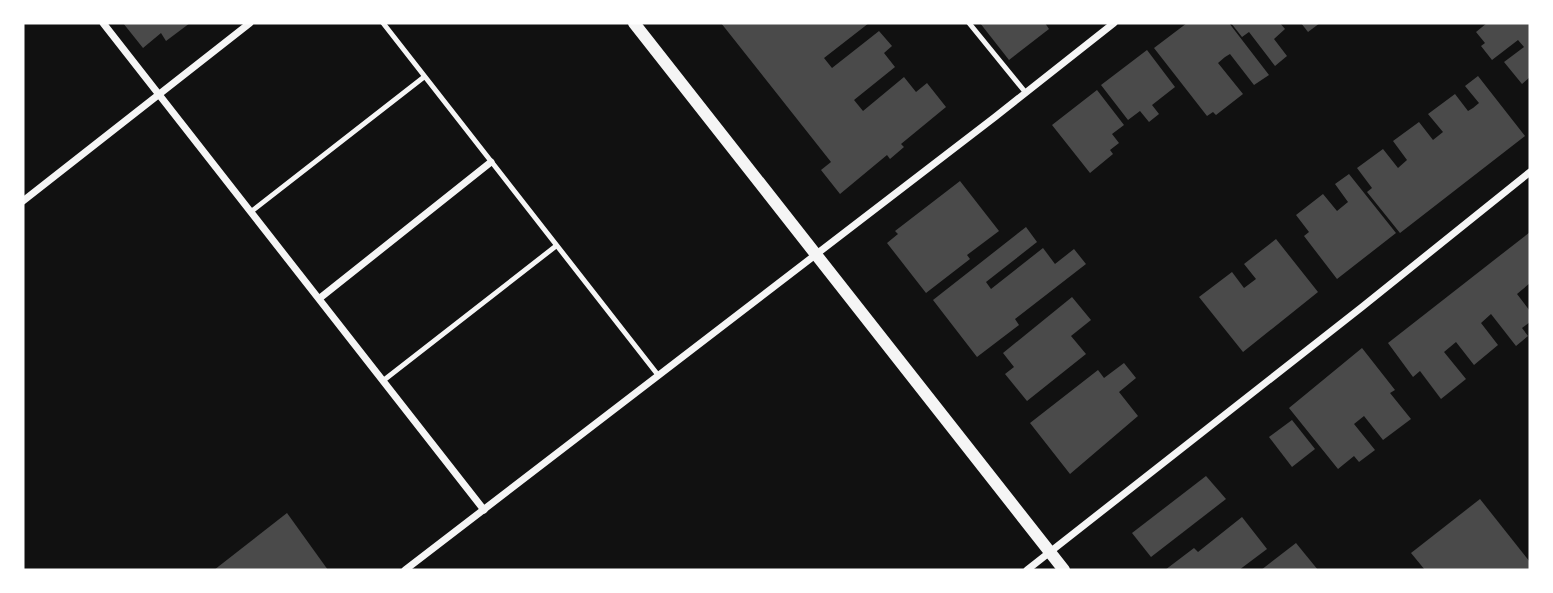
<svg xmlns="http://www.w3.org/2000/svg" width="1553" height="593" viewBox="0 0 1553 593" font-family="'Source Sans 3',sans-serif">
  <rect width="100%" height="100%" fill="#111"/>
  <!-- building -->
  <g fill="#4a4a4a">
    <path d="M123 23H190L166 41 161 33 143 48Z"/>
    <path d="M721 23H869L824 58 832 68 879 31 892 46 884 53 895 67 854 100 863 111 904 77 916 92 927 83 946 107 901 144 904 147 890 159 887 155 840 194 821 170 831 162Z"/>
    <path d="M980 23H1045L1049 29 1009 60Z"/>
    <path d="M1187 23H1229L1269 75 1254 85 1230 54 1225 57 1218 63 1243 94 1216 115 1213 112 1207 116 1154 48Z"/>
    <path d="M1231 23H1280L1285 29 1274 39 1287 56 1275 66 1249 32 1242 37Z"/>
    <path d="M1301 23H1320L1308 32Z"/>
    <path d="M1487 23H1530V77L1522 84 1504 62 1524 47 1518 40 1492 60 1481 46 1485 43 1476 32Z"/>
    <path d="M1147 50 1175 87 1152 105 1159 114 1149 122 1140 111 1128 120 1101 85Z"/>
    <path d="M1478 76 1525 136 1400 233 1367 192 1372 188 1357 168 1383 149 1398 168 1407 160 1393 141 1419 122 1433 140 1443 132 1428 114 1455 94 1468 111 1473 108 1479 103 1465 86Z"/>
    <path d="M1097 90 1124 125 1112 134 1119 143 1110 150 1113 154 1090 173 1052 125Z"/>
    <path d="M1349 174 1396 233 1337 279 1304 236 1309 232 1296 215 1323 194 1337 211 1348 202 1335 184Z"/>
    <path d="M960 181 999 231 967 255 970 259 926 293 887 243 898 234 895 231Z"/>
    <path d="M1026 227 1037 242 986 282 991 289 1043 248 1055 264 1074 249 1086 264 1015 319 1019 325 977 357 933 300Z"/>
    <path d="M1530 232V283L1517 294 1530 311V322L1522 328 1528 336 1516 346 1491 314 1481 323 1498 345 1474 365 1456 342 1444 352 1466 379 1441 399 1420 371 1413 377 1388 343Z"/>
    <path d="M1276 239 1318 292 1243 352 1199 297 1232 272 1244 288 1256 279 1244 264Z"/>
    <path d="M1072 297 1091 320 1071 336 1086 354 1027 401 1005 374 1014 367 1003 353Z"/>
    <path d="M1362 348 1395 390 1390 393 1411 419 1383 440 1364 416 1354 424 1375 450 1359 462 1354 456 1338 469 1289 408Z"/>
    <path d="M1124 363 1136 378 1119 392 1138 416 1070 474 1030 423 1098 370 1104 378Z"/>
    <path d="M1292 420 1315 449 1292 467 1269 437Z"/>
    <path d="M1206 476 1226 499 1151 557 1132 533Z"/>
    <path d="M1480 499 1530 562V570H1425L1411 553Z"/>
    <path d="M287 513 328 570H214Z"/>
    <path d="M1242 517 1267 549 1239 570H1165L1194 548 1198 552Z"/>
    <path d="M1296 543 1318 570H1261Z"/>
  </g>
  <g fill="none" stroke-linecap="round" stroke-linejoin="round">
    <!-- service -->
    <g stroke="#f5f5f5" stroke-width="5">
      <path d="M383 23 658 375"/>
      <path d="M969 23 1026 93"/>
      <path d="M252 211 424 77"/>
      <path d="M384 380 556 246"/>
    </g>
    <!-- minor -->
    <g stroke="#f5f5f5" stroke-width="7">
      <path d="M103 23 484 510"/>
      <path d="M23 201 250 23"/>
      <path d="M320 298 491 162"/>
      <path d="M405 570 995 117 1114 23"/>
      <path d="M1027 570 1362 307 1530 172"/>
    </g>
    <!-- tertiary -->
    <path stroke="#f5f5f5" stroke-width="12" d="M634 23 1064 570"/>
  </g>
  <!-- border -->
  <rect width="1553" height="593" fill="none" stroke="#ffffff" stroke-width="49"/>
</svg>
